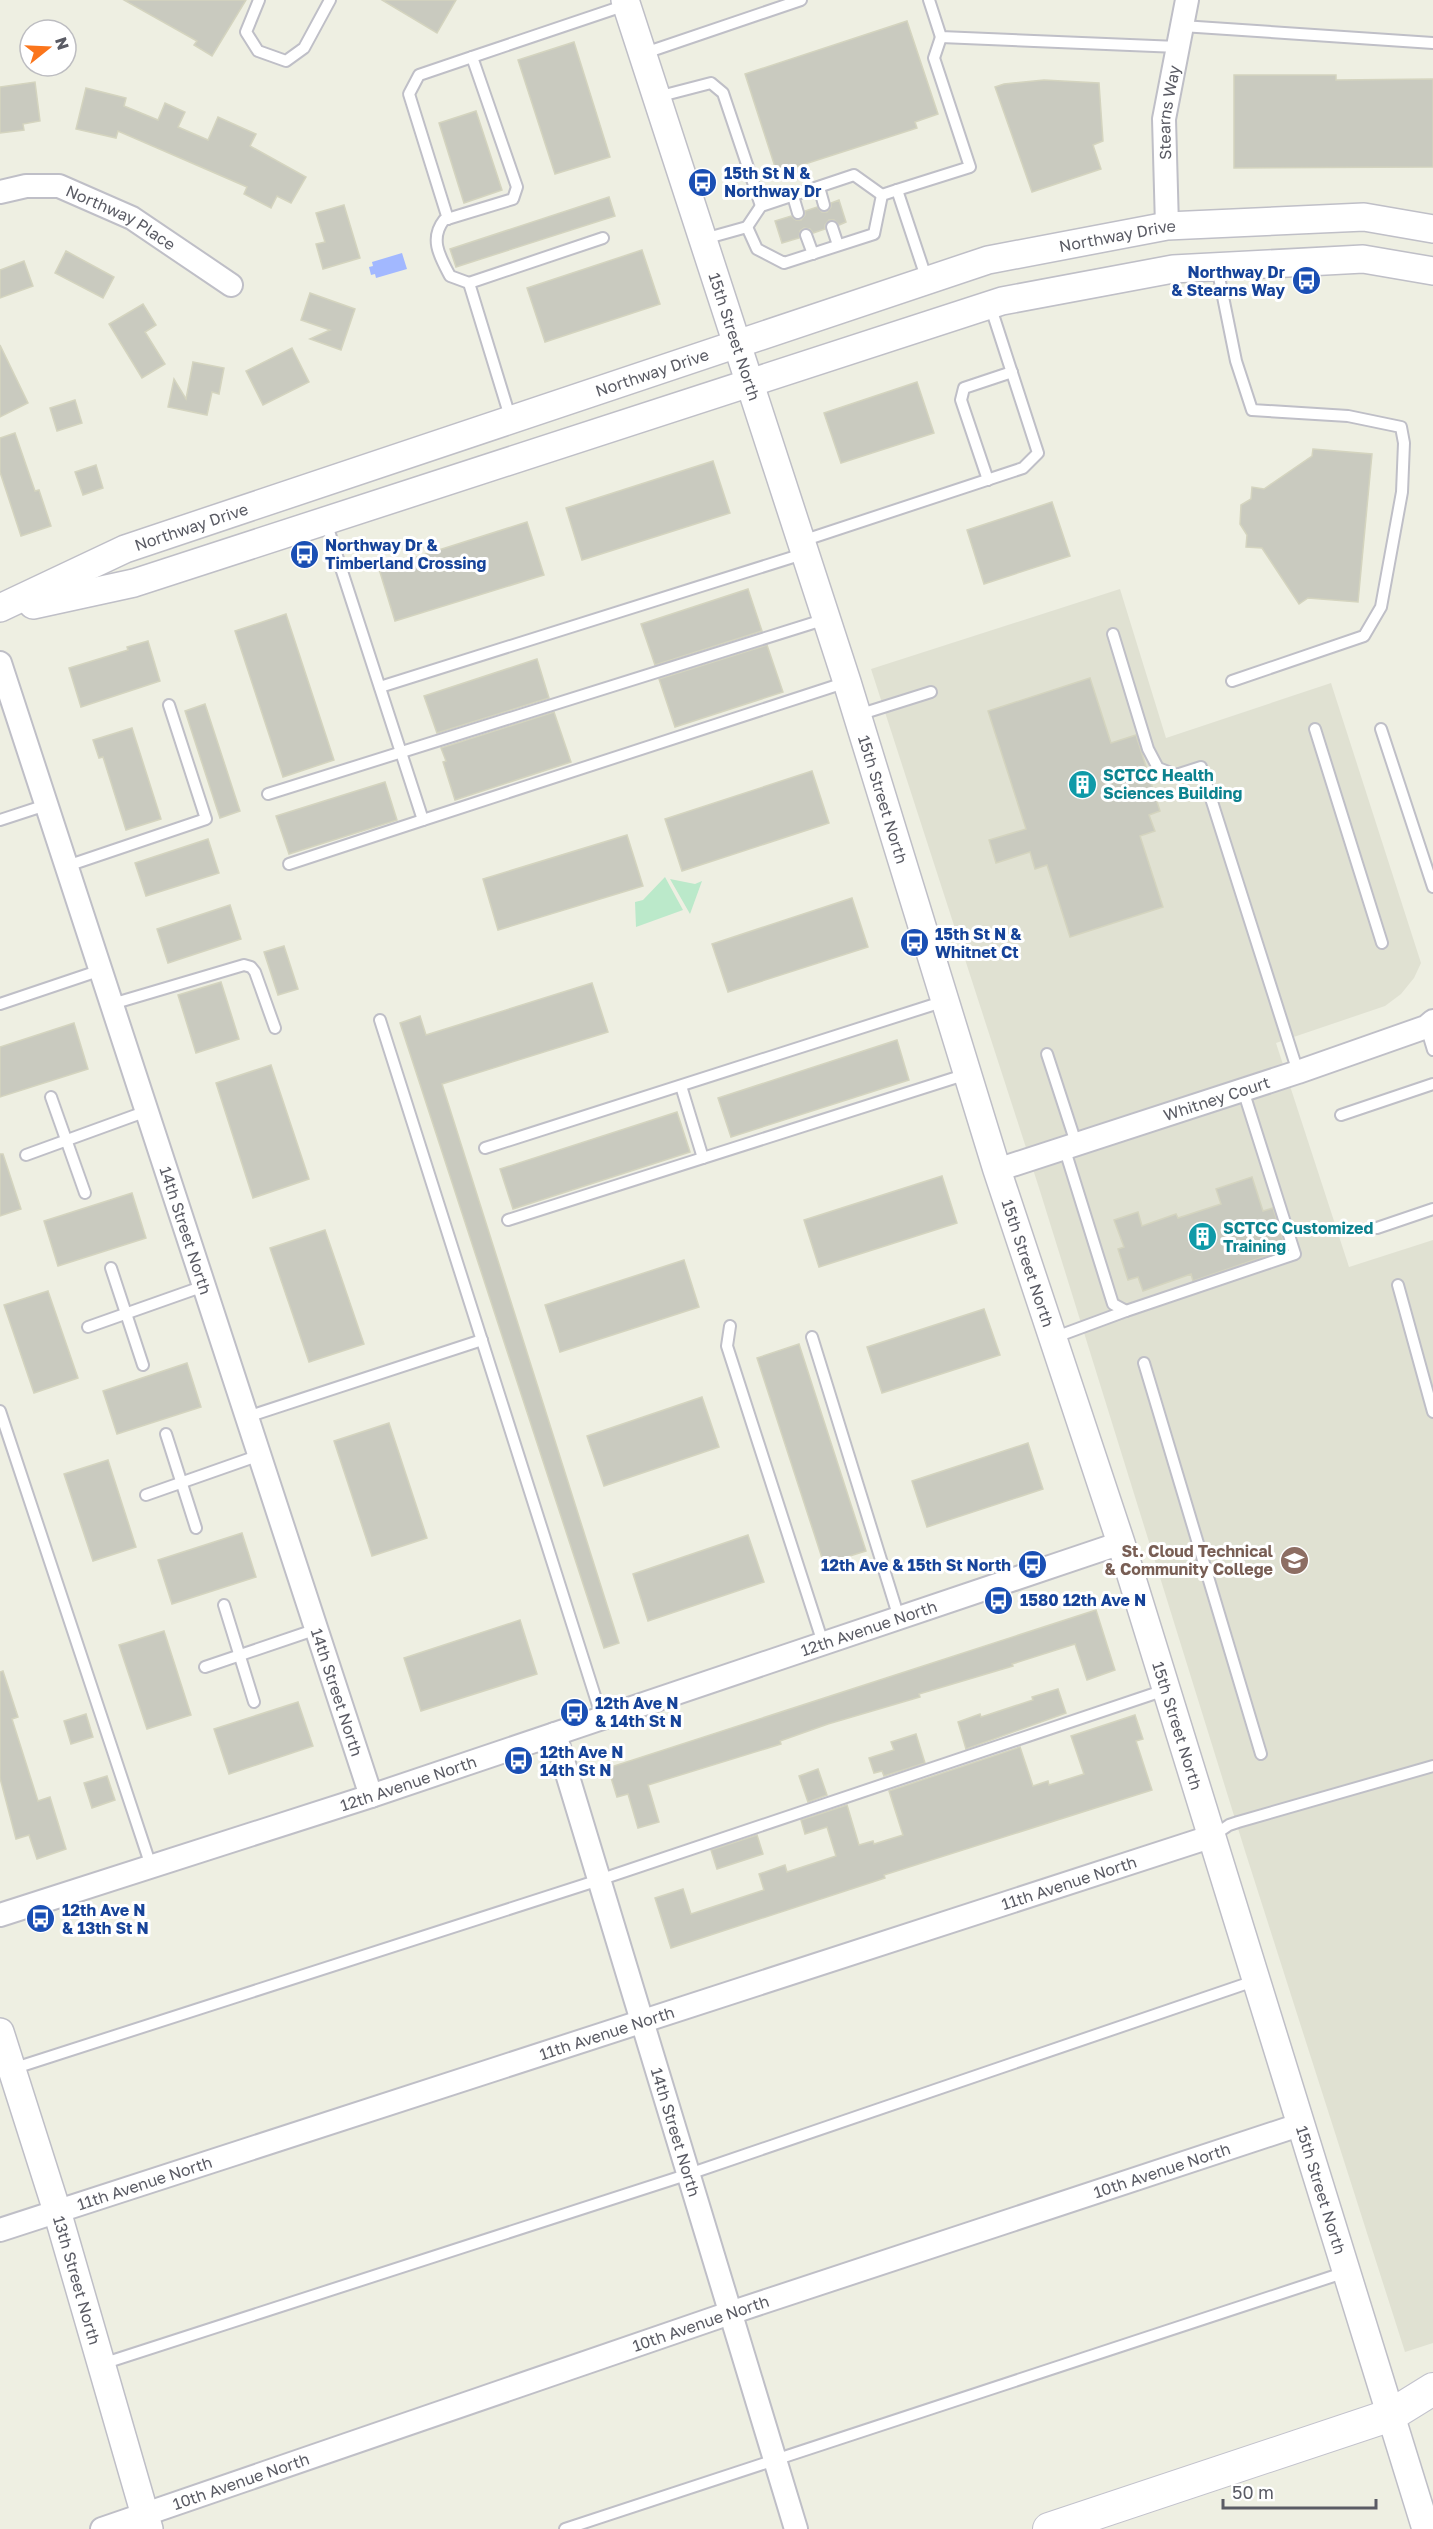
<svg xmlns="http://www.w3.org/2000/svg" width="1433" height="2529" viewBox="0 0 1433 2529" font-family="'Golos Text',sans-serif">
  <rect width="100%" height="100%" fill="#eeefe2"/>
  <!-- education -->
  <path fill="#e0e1d2" d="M1120 589 1166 738 1331 683 1421 963 1414 978 1401 994 1385 1006 1276 1043 1349 1267 1433 1240V2343L1405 2352 1245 1851 1040 1191 871 669Z"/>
  <!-- green -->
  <g fill="#bbe9ca">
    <path d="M665 877 683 910 636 927 635 902 643 900Z"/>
    <path d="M670 879 695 884 702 881 690 914Z"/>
  </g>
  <!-- water -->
  <path fill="#a2b8ff" d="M402 253 407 269 376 278 375 274 371 275 369 267 373 266 372 262Z"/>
  <!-- building -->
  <g fill="#c9cabf" stroke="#d4d4bf" stroke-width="1.5">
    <path d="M124 0H246L212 56 194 45 197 41Z"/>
    <path d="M382 0H456L437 33Z"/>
    <path d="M907 21 938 114 915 122 917 128 777 173 745 74Z"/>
    <path d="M574 42 610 157 555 174 518 60Z"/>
    <path d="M1234 75H1336V80L1433 79V167L1234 168Z"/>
    <path d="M1044 80 1099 83 1103 141 1093 145 1101 169 1032 192 995 87 1004 84Z"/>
    <path d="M35 82 40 121 23 124 24 130 0 133V87Z"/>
    <path d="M86 88 126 98 124 106 158 120 165 103 185 112 178 127 208 140 218 117 256 134 250 146 306 177 291 203 277 196 271 208 244 194 247 187 118 131 116 138 76 129Z"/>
    <path d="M476 111 502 190 464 203 439 123Z"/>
    <path d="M609 197 615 216 456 267 450 249Z"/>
    <path d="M839 200 846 222 839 225 834 220H829L825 225V229L813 233 810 229 804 228 800 231 799 238 782 243 775 221 791 216 796 220H801L805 215V211L817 207 822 212H827L831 207V203Z"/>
    <path d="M344 205 360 258 323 269 316 244 325 242 316 213Z"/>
    <path d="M642 250 660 304 545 342 527 288Z"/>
    <path d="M66 251 114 277 103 298 55 273Z"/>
    <path d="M24 261 33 286 0 298V270Z"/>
    <path d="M310 293 355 309 341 350 310 339 330 330 301 320Z"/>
    <path d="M143 304 156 325 145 332 165 364 142 378 109 324Z"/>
    <path d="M0 345 28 403 0 417Z"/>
    <path d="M292 348 309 382 263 405 246 371Z"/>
    <path d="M193 362 224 368 219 394 212 392 207 415 168 407 174 379 186 399Z"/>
    <path d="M917 382 934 433 841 463 824 413Z"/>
    <path d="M75 400 82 423 57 431 50 408Z"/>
    <path d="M15 433 35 491 39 490 51 526 21 536 0 472V438Z"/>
    <path d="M1313 449 1372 454 1358 602 1308 598 1299 604 1262 548 1246 547 1247 535 1240 524 1241 505 1251 499 1252 487 1264 489 1312 456Z"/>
    <path d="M713 461 730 513 582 560 566 508Z"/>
    <path d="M96 465 103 488 83 495 75 472Z"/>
    <path d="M1052 502 1070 556 984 584 967 530Z"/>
    <path d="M527 522 544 575 395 621 379 569Z"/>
    <path d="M748 589 762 631 655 665 641 624Z"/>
    <path d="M286 614 334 760 283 777 235 631Z"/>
    <path d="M148 641 160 681 81 707 69 668 128 650 127 647Z"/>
    <path d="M767 645 783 692 675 727 659 679Z"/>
    <path d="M537 659 549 698 437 733 424 696Z"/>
    <path d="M1090 678 1111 743 1136 735 1160 811 1149 815 1155 831 1140 836 1163 907 1070 937 1047 865 1035 869 1030 852 996 863 989 840 1026 829 988 711Z"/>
    <path d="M205 704 240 811 220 818 185 711Z"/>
    <path d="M554 712 571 762 455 800 443 762 446 761 441 748Z"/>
    <path d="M132 728 161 819 126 830 103 757 99 758 93 740Z"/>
    <path d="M812 771 829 823 682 871 665 819Z"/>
    <path d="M385 782 397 820 289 854 276 816Z"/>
    <path d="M627 835 643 886 498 930 483 879Z"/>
    <path d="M208 839 219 873 146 896 135 863Z"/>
    <path d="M852 898 868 947 728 992 712 944Z"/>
    <path d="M230 905 241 939 168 963 157 929Z"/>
    <path d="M284 946 298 989 278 995 264 952Z"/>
    <path d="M221 982 239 1039 196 1053 178 995Z"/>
    <path d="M592 983 608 1032 442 1084 619 1643 604 1648 400 1023 420 1016 426 1035Z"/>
    <path d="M74 1023 88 1069 0 1097V1047Z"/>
    <path d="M897 1040 909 1080 731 1137 718 1098Z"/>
    <path d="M271 1065 309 1179 253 1198 216 1083Z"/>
    <path d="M677 1112 690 1152 513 1209 500 1169Z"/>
    <path d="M0 1154H3L21 1209 0 1216Z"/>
    <path d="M942 1176 957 1223 819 1267 804 1220Z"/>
    <path d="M1252 1177 1263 1211 1273 1208 1286 1249 1193 1281 1191 1274 1143 1291 1138 1277 1128 1280 1118 1249 1124 1247 1114 1220 1138 1212 1142 1226 1176 1214 1178 1218 1221 1204 1216 1189Z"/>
    <path d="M132 1193 146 1238 58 1266 44 1221Z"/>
    <path d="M325 1230 364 1344 309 1362 270 1248Z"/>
    <path d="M684 1260 699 1307 560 1352 545 1305Z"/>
    <path d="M48 1291 78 1378 34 1393 4 1305Z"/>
    <path d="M984 1309 1000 1355 882 1393 867 1347Z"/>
    <path d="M799 1344 866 1551 824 1564 757 1358Z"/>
    <path d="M187 1363 201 1407 117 1434 103 1391Z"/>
    <path d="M702 1397 719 1447 604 1486 587 1436Z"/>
    <path d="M389 1423 427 1538 372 1556 334 1441Z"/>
    <path d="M1028 1443 1043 1489 927 1527 912 1481Z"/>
    <path d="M108 1460 136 1547 93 1561 64 1474Z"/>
    <path d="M242 1533 256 1577 172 1604 158 1560Z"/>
    <path d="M748 1535 764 1582 648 1621 633 1574Z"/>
    <path d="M1096 1610 1115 1670 1087 1680 1075 1644 1012 1664 1013 1666 919 1694 920 1697 828 1724 780 1741 781 1744 648 1785 659 1822 638 1828 628 1794 617 1797 608 1768Z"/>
    <path d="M520 1620 537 1674 421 1711 404 1658Z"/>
    <path d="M164 1631 191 1715 147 1729 119 1645Z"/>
    <path d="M3 1671 18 1717 12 1719 38 1801 50 1797 66 1849 37 1859 29 1835 16 1839 0 1778V1672Z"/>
    <path d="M1058 1689 1066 1713 966 1749 958 1722 980 1714 981 1717 1033 1700 1032 1697Z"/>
    <path d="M298 1702 313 1746 229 1774 214 1729Z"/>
    <path d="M86 1714 93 1737 71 1744 64 1721Z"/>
    <path d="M1135 1715 1143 1739 1136 1741 1152 1790 884 1875 885 1878 671 1948 655 1898 683 1889 691 1914 764 1890 759 1874 785 1865 787 1872 836 1856 827 1827 805 1834 801 1820 847 1805 859 1845 873 1841 874 1844 903 1835 889 1791 1020 1747 1033 1786 1048 1781 1049 1785 1084 1774 1071 1736Z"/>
    <path d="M916 1734 925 1763 884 1776 882 1771 874 1773 869 1758 894 1750 891 1742Z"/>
    <path d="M818 1769 827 1795 808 1802 799 1776Z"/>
    <path d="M107 1776 115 1800 92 1808 84 1783Z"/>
    <path d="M757 1835 763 1854 717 1869 711 1850Z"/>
  </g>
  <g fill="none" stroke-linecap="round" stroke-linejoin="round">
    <defs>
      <g id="service">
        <path d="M259 0 246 32 258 51 286 61 304 48 330 0"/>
        <path d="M929 0 941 37 1178 47"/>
        <path d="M1182 26 1433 43"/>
        <path d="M642 54 801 0"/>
        <path d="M657 97 711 83 723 93 761 206"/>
        <path d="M819 187 824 205"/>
        <path d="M793 196 798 213"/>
        <path d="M448 219 409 94 419 75 472 57"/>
        <path d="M747 227 761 206 854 175 882 195"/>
        <path d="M832 227 838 245"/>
        <path d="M806 235 813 254"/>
        <path d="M704 239 747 227 757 249 784 263 874 234 882 195 897 190"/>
        <path d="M1217 267 1236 361 1252 410 1348 416 1401 427 1404 443 1402 492 1381 607 1364 636 1232 681"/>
        <path d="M927 280 897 190 970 167 934 58 941 37"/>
        <path d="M469 283 450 276C440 257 429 239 444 220L513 199 517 187 472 57 626 5"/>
        <path d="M511 420 469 283 603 238"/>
        <path d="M988 480 961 400 964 388 1012 372"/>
        <path d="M326 522 423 820 847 682"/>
        <path d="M802 541 1023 468 1038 453 990 305"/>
        <path d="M1113 634 1148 749 1158 768 1176 775 1201 767 1298 1072"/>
        <path d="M380 687 806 553"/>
        <path d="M858 715 931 692"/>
        <path d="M1315 729 1382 943"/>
        <path d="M1381 729 1433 887"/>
        <path d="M268 794 826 619"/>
        <path d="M0 820 46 805"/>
        <path d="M289 864 423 820"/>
        <path d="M67 866 206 819 169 705"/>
        <path d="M0 1004 101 970"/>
        <path d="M112 1004 244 965 251 967 255 972 275 1028"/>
        <path d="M380 1020 602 1718"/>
        <path d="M1426 1027 1433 1050"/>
        <path d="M1047 1054 1076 1143"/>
        <path d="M681 1086 703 1158"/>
        <path d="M51 1097 85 1193"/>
        <path d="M1341 1115 1433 1084"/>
        <path d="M1064 1147 1113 1304 1126 1311 1295 1254 1243 1090"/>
        <path d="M485 1148 945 1001"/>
        <path d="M26 1155 147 1111"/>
        <path d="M508 1220 967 1074"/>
        <path d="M1377 1228 1433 1209"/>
        <path d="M111 1268 143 1365"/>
        <path d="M1398 1285 1433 1412"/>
        <path d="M730 1326 727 1346 823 1643"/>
        <path d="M88 1327 204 1286"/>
        <path d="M812 1337 899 1618"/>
        <path d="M1053 1338 1126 1311"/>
        <path d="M1144 1363 1261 1754"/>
        <path d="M0 1411 151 1866"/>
        <path d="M247 1417 482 1340"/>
        <path d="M166 1434 196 1528"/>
        <path d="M146 1495 260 1455"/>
        <path d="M224 1605 254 1702"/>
        <path d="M205 1667 317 1629"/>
        <path d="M1213 1836 1229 1825 1238 1822 1433 1766"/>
        <path d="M12 2069 599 1880 1165 1690"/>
        <path d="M102 2364 689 2174 1257 1980"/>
        <path d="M565 2529 1346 2272"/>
      </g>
      <g id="minor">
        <path id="s1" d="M0 192 26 186H59L132 218 231 285"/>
        <path id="s2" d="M1167 226 1164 119 1187 0"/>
        <path id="s3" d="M0 663 371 1796"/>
        <path id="s4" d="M997 1170 1298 1072 1426 1027 1433 1021"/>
        <path id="s5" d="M555 1734 796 2529"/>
        <path id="s6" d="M0 1915 371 1796 1121 1543"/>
        <path id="s7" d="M0 2230 1213 1836"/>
        <path id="s8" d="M102 2529 730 2313 1302 2124"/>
      </g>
      <g id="tertiary">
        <path id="s9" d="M625 0 847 682 997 1170 1121 1543 1426 2529"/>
        <path d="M33 605 134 583 1002 301 1173 269 1363 259 1433 271"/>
        <path id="s10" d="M0 608 125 549 988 260 1167 226 1364 217 1433 229"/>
        <path id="s11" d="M0 2032 57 2211 149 2529"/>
      </g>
      <path id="secondary" d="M1049 2529 1391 2415 1433 2389"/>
    </defs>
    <!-- service casing -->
    <use href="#service" stroke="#bfbfc7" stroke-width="14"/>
    <!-- minor casing -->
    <use href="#minor" stroke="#bfbfc7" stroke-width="26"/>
    <!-- tertiary casing -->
    <use href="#tertiary" stroke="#bfbfc7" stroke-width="30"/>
    <!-- secondary casing -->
    <use href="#secondary" stroke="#c2c2cc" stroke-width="34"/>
    <!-- service -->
    <use href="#service" stroke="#fff" stroke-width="10"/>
    <!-- minor -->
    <use href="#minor" stroke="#fff" stroke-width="22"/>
    <!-- tertiary -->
    <use href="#tertiary" stroke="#fff" stroke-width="27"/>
    <!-- secondary -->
    <use href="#secondary" stroke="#fff" stroke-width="32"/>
  </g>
  <!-- icons -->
  <defs>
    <symbol id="bus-disc" viewBox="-11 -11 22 22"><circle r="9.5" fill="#1a4fb4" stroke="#fff"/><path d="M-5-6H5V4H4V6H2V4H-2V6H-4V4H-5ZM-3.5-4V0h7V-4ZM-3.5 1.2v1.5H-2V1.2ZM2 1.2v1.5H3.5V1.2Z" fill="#fff"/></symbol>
    <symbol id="building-disc" viewBox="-11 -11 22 22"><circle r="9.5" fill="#0f9aa8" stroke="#fff"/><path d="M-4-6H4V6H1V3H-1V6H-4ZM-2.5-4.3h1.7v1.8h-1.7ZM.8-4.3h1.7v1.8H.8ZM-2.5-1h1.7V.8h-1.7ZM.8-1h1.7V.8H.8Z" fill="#fff"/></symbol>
    <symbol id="university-disc" viewBox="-11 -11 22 22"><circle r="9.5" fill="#8d6e63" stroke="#fff"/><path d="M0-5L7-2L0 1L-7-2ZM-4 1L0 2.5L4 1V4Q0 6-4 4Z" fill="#fff"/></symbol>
  </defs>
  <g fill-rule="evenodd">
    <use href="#bus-disc" x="686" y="166" width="33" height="33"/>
    <use href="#bus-disc" x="1290" y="264" width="33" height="33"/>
    <use href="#bus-disc" x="288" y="538" width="33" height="33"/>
    <use href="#building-disc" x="1066" y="768" width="33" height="33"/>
    <use href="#bus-disc" x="898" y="926" width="33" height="33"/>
    <use href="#building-disc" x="1186" y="1220" width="33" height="33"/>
    <use href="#university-disc" x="1278" y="1544" width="33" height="33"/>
    <use href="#bus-disc" x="1016" y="1548" width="33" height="33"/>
    <use href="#bus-disc" x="982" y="1584" width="33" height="33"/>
    <use href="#bus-disc" x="558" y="1696" width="33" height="33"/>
    <use href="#bus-disc" x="502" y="1744" width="33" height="33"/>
    <use href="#bus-disc" x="24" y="1902" width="33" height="33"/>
  </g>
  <g text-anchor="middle" stroke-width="6" stroke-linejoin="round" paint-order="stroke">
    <!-- street labels -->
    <g font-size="16" fill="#5a5b64" stroke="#fff">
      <text dy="6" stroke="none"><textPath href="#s2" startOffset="114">Stearns Way</textPath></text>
      <text dy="6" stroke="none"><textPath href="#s1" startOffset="129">Northway Place</textPath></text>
      <text dy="6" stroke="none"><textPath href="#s10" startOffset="1180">Northway Drive</textPath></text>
      <text dy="6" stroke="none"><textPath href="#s9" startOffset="354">15th Street North</textPath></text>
      <text dy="6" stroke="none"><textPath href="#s10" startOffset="694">Northway Drive</textPath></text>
      <text dy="6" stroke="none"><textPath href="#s10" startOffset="208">Northway Drive</textPath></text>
      <text dy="6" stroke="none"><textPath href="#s9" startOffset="840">15th Street North</textPath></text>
      <text dy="6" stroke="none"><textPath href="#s4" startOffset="231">Whitney Court</textPath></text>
      <text dy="6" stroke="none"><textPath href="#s3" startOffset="597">14th Street North</textPath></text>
      <text dy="6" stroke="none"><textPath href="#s9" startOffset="1326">15th Street North</textPath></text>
      <text dy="6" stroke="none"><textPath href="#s6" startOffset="915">12th Avenue North</textPath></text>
      <text dy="6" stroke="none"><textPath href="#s3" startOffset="1083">14th Street North</textPath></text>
      <text dy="6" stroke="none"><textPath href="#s9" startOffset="1812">15th Street North</textPath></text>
      <text dy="6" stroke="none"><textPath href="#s6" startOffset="429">12th Avenue North</textPath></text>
      <text dy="6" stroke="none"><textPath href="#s7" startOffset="1124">11th Avenue North</textPath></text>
      <text dy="6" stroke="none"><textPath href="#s7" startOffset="638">11th Avenue North</textPath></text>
      <text dy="6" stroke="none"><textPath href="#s5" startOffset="416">14th Street North</textPath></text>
      <text dy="6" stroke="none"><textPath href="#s8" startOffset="1119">10th Avenue North</textPath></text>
      <text dy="6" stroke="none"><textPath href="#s7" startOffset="152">11th Avenue North</textPath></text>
      <text dy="6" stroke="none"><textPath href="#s9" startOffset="2298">15th Street North</textPath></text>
      <text dy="6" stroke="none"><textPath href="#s11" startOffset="260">13th Street North</textPath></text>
      <text dy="6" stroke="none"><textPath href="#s8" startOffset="633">10th Avenue North</textPath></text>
      <text dy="6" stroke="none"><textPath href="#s8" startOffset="147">10th Avenue North</textPath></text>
    </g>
    <!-- transit labels -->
    <g font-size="16" font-weight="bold" fill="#164399" stroke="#fff" text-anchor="start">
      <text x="724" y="179">15th St N &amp;<tspan x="724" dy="18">Northway Dr</tspan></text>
      <text x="1285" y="278" text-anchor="end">Northway Dr<tspan x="1285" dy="18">&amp; Stearns Way</tspan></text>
      <text x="325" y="551">Northway Dr &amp;<tspan x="325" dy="18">Timberland Crossing</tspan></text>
      <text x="935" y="940">15th St N &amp;<tspan x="935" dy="18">Whitnet Ct</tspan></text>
      <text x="1011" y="1571" text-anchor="end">12th Ave &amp; 15th St North</text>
      <text x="1020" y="1606">1580 12th Ave N</text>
      <text x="595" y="1709">12th Ave N<tspan x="595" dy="18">&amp; 14th St N</tspan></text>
      <text x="540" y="1758">12th Ave N<tspan x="540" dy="18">14th St N</tspan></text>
      <text x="62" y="1916">12th Ave N<tspan x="62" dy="18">&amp; 13th St N</tspan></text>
    </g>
    <!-- culture labels -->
    <g font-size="16" font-weight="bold" fill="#0d838f" stroke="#fff" text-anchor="start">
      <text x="1103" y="781">SCTCC Health<tspan x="1103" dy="18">Sciences Building</tspan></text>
      <text x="1223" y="1234">SCTCC Customized<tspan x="1223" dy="18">Training</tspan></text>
    </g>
    <!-- education labels -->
    <g font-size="16" font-weight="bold" fill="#785e54" stroke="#fff" text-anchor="end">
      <text x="1273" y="1557">St. Cloud Technical<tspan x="1273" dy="18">&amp; Community College</tspan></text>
    </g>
  </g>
  <!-- north arrow -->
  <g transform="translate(48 48) rotate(72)"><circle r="28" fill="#ffffff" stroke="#bdbdc1" stroke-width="1.5"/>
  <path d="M0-4.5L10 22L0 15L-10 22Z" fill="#fb751b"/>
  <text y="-9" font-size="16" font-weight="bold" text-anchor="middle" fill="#5a5b64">N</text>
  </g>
  <!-- scale -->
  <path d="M1223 2499v9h153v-9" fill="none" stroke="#5a5b64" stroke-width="3"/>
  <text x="1232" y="2499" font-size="18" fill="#5a5b64" stroke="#ffffff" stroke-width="4.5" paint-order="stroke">50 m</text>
</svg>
